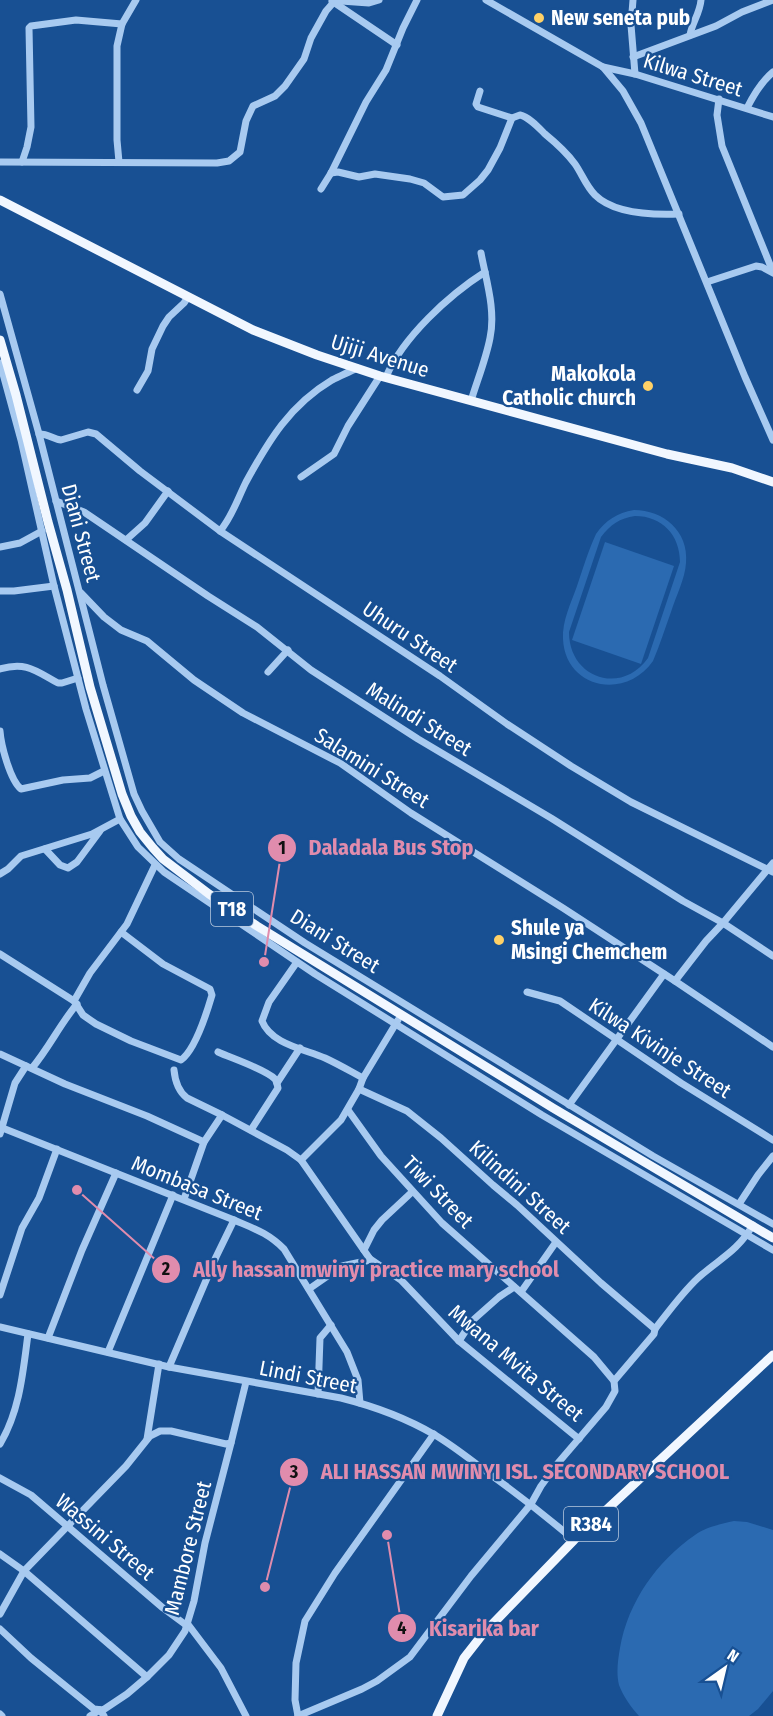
<svg xmlns="http://www.w3.org/2000/svg" width="773" height="1716" viewBox="0 0 773 1716" font-family="'Fira Sans Condensed',sans-serif">
  <rect width="100%" height="100%" fill="#185093"/>
  <!-- green -->
  <g fill="#2b6ab1" fill-rule="evenodd">
    <path d="M634 510C663 510 689 531 686 563 685 579 676 596 671 612 665 628 660 645 653 661 625 701 565 688 563 639 562 621 571 603 577 586 583 569 588 551 596 534 606 520 617 513 634 510ZM635 516C662 516 680 535 680 562L648 658C621 696 569 678 569 632L601 537C610 525 620 518 635 516Z"/>
    <path d="M605 542 674 566 641 664 572 640Z"/>
    <path d="M734 1521 747 1522 773 1530V1691L758 1709 749 1716H639C631 1707 623 1696 619 1685 616 1673 618 1659 620 1648 628 1602 657 1561 695 1535 706 1527 721 1524 734 1521Z"/>
  </g>
  <g fill="none" stroke-linecap="round" stroke-linejoin="round">
    <!-- minor -->
    <g stroke="#a8caf0" stroke-width="7">
      <path d="M486 0 603 67 623 91 641 123 745 377 773 440"/>
      <path d="M633 0 631 25 635 74"/>
      <path d="M332 1 397 45"/>
      <path d="M690 35C692 23 700 13 701 0"/>
      <path d="M633 57 716 26 742 12 773 0"/>
      <path d="M603 67 635 74 773 117"/>
      <path d="M480 91 476 104 478 107 512 118"/>
      <path d="M719 99 717 115 722 146 773 272"/>
      <path d="M747 108C754 94 761 82 773 72"/>
      <path d="M0 162 217 163 229 161 240 152 246 121 253 106 275 96 285 86 304 59 311 38 326 11 333 3 341 1 369 3 379 0"/>
      <path d="M22 162 27 147 31 127 29 28 31 26 76 20 122 24"/>
      <path d="M119 162 117 140V46L122 24 136 0"/>
      <path d="M331 173 338 172 359 177 375 174 410 179 424 183 443 197 463 195 480 180 488 170 500 148 512 118 520 115C529 117 538 127 545 134 556 143 567 153 575 164 582 174 586 186 595 195 614 214 654 215 679 214"/>
      <path d="M321 189 331 173 366 102 386 70 403 28 417 0"/>
      <path d="M707 282 756 266 762 267 773 273"/>
      <path d="M0 294 39 434 103 685 134 794 142 811 160 842 179 859 305 943 653 1156 773 1224"/>
      <path d="M0 363 21 440 54 586 86 709 120 819 138 847 164 872 315 974 542 1115 773 1250"/>
      <path d="M386 377C403 337 449 295 485 272"/>
      <path d="M137 390 148 371 152 349 163 326 169 317 184 303 188 297"/>
      <path d="M471 401C477 381 486 359 490 338 496 310 486 280 481 253"/>
      <path d="M39 434C49 434 53 439 61 440L88 432 96 434 140 471 220 531 440 676 507 724 571 766 631 802 773 872"/>
      <path d="M301 477 334 454 348 426 380 376"/>
      <path d="M56 501 84 512 208 596 257 627 311 670 418 739 551 818 683 901 723 923 773 956"/>
      <path d="M220 531C232 517 238 498 246 482 269 440 290 405 332 380 340 376 349 372 357 368"/>
      <path d="M126 540 145 523 168 491"/>
      <path d="M0 547 20 543 42 531"/>
      <path d="M0 591H14L54 586"/>
      <path d="M81 593 104 617 121 630 147 641 194 680 243 713 340 763 411 813 563 908 675 981 773 1047"/>
      <path d="M0 669C26 661 36 671 58 683H62L78 678"/>
      <path d="M268 672 288 650"/>
      <path d="M0 731C1 745 10 780 21 789L63 780 90 778 104 771"/>
      <path d="M45 849 60 865 68 868 77 862 100 831"/>
      <path d="M0 874 8 869 21 856 92 834 120 819"/>
      <path d="M0 954 74 1001 83 1015 96 1024 131 1041 181 1060C195 1050 207 1012 212 995L210 989 163 964 121 932"/>
      <path d="M297 962 269 1002 262 1021C271 1044 304 1049 325 1058 338 1064 350 1071 363 1078"/>
      <path d="M675 981 706 941 723 923 773 863"/>
      <path d="M527 992 560 1001 681 1083 773 1140"/>
      <path d="M74 1001 90 973 127 924 155 865"/>
      <path d="M218 1052C231 1058 265 1069 275 1079 277 1082 277 1084 278 1088L251 1130"/>
      <path d="M0 1054 65 1084 147 1116 204 1142"/>
      <path d="M32 1068C49 1048 60 1024 77 1004"/>
      <path d="M174 1070C175 1081 178 1091 187 1098L222 1115 287 1150 301 1160 370 1259 401 1280 459 1341 579 1439"/>
      <path d="M277 1083 300 1048"/>
      <path d="M569 1105 664 974"/>
      <path d="M348 1110 381 1156 442 1223 594 1357 614 1381"/>
      <path d="M0 1127 234 1220C255 1229 268 1233 284 1249L347 1352 358 1380 360 1403"/>
      <path d="M0 1134 15 1083 26 1066"/>
      <path d="M301 1160 341 1120 359 1089 363 1078 398 1020"/>
      <path d="M184 1199 204 1142 222 1115"/>
      <path d="M739 1204 758 1175 773 1156"/>
      <path d="M364 1250 374 1230 382 1220 412 1192"/>
      <path d="M309 1289 342 1266 366 1261 370 1259"/>
      <path d="M521 1292 556 1242"/>
      <path d="M0 1295 22 1228 39 1198 57 1149"/>
      <path d="M0 1327 169 1367 341 1398C373 1406 406 1418 435 1435 455 1447 472 1461 491 1475 520 1496 547 1517 574 1540"/>
      <path d="M655 1329C669 1311 682 1293 698 1278 720 1258 736 1253 753 1225"/>
      <path d="M48 1338 82 1250 116 1173"/>
      <path d="M459 1341 472 1321 499 1297 514 1287"/>
      <path d="M108 1352 173 1195"/>
      <path d="M169 1367 216 1257 234 1220"/>
      <path d="M318 1394 320 1338 331 1325"/>
      <path d="M147 1439 159 1364"/>
      <path d="M0 1444C20 1410 23 1372 28 1334"/>
      <path d="M0 1478 31 1495 163 1608 186 1625"/>
      <path d="M0 1554 24 1571 147 1677"/>
      <path d="M0 1614 24 1571 126 1466 150 1436 160 1431H171L226 1444 231 1443 246 1382"/>
      <path d="M187 1623 221 1668 246 1716"/>
      <path d="M0 1629 31 1658 94 1709 103 1710 127 1694 147 1677 169 1655 185 1631 194 1601 205 1543 231 1443"/>
      <path d="M0 1714 2 1716"/>
      <path d="M90 1716 100 1710 104 1716"/>
      <path d="M298 1716 362 1689 377 1681 410 1657 471 1576 531 1504 541 1486 558 1463 606 1407 615 1391 614 1381 654 1334 655 1329 601 1283 517 1205 493 1185 441 1138 407 1111 359 1089"/>
      <path d="M298 1716 295 1700 296 1663 305 1621 335 1573 434 1434"/>
    </g>
    <!-- major -->
    <g stroke="#f1f7ff" stroke-width="9">
      <path d="M0 200 253 330 317 355 380 376 667 454 732 468 773 482"/>
      <path d="M0 340 16 395 48 522 67 590 90 687 122 794 131 816 140 832 153 848 163 859 209 894 257 926 553 1108 773 1238"/>
      <path d="M437 1716 464 1658 482 1635 574 1540 773 1355"/>
    </g>
  </g>
  <!-- markers -->
  <g fill="#ffd167" stroke="#185093" stroke-width="2">
    <circle cx="539" cy="18" r="6"/>
    <circle cx="648" cy="386" r="6"/>
    <circle cx="499" cy="940" r="6"/>
  </g>
  <g text-anchor="middle" stroke-width="4.5" stroke-linejoin="round" paint-order="stroke">
    <!-- shield labels -->
    <g fill="#185093" stroke="#bacadf" stroke-width="1.5">
      <rect x="211" y="892" width="42" height="34" rx="4.5"/>
      <rect x="564" y="1507" width="54" height="34" rx="4.5"/>
    </g>
    <g font-size="20" font-weight="bold" fill="#fff">
      <text x="232" y="916">T18</text>
      <text x="591" y="1531">R384</text>
    </g>
    <!-- poi labels -->
    <g font-size="21" font-weight="bold" fill="#fff" stroke="#185093" text-anchor="start">
      <text x="551" y="25">New seneta pub</text>
      <text x="636" y="381" text-anchor="end">Makokola<tspan x="636" dy="24">Catholic church</tspan></text>
      <text x="511" y="935">Shule ya<tspan x="511" dy="24">Msingi Chemchem</tspan></text>
    </g>
    <!-- street labels -->
    <g font-size="21" fill="#fff" stroke="#185093">
      <text transform="translate(693 75) rotate(17)" y="7">Kilwa Street</text>
      <text transform="translate(380 356) rotate(17)" y="7">Ujiji Avenue</text>
      <text transform="translate(81 533) rotate(75)" y="7">Diani Street</text>
      <text transform="translate(410 637) rotate(34)" y="7">Uhuru Street</text>
      <text transform="translate(419 719) rotate(32)" y="7">Malindi Street</text>
      <text transform="translate(372 768) rotate(32)" y="7">Salamini Street</text>
      <text transform="translate(335 941) rotate(32)" y="7">Diani Street</text>
      <text transform="translate(660 1048) rotate(33)" y="7">Kilwa Kivinje Street</text>
      <text transform="translate(520 1187) rotate(42)" y="7">Kilindini Street</text>
      <text transform="translate(197 1188) rotate(22)" y="7">Mombasa Street</text>
      <text transform="translate(438 1192) rotate(46)" y="7">Tiwi Street</text>
      <text transform="translate(516 1363) rotate(40)" y="7">Mwana Mvita Street</text>
      <text transform="translate(308 1377) rotate(11)" y="7">Lindi Street</text>
      <text transform="translate(105 1537) rotate(40)" y="7">Wassini Street</text>
      <text transform="translate(188 1548) rotate(-76)" y="7">Mambore Street</text>
    </g>
  </g>
  <!-- callouts -->
  <path fill="none" stroke="#e08cad" stroke-width="2" d="M264 962L282 848M77 1190L166 1269M265 1587L294 1472M387 1535L402 1628"/>
  <g fill="#e08cad" stroke="#185093" stroke-width="2">
    <circle cx="264" cy="962" r="6"/>
    <circle cx="77" cy="1190" r="6"/>
    <circle cx="265" cy="1587" r="6"/>
    <circle cx="387" cy="1535" r="6"/>
    <circle cx="282" cy="848" r="15"/>
    <circle cx="166" cy="1269" r="15"/>
    <circle cx="294" cy="1472" r="15"/>
    <circle cx="402" cy="1628" r="15"/>
  </g>
  <g font-size="18" text-anchor="middle" font-weight="bold" fill="#111">
    <text x="282" y="854">1</text>
    <text x="166" y="1275">2</text>
    <text x="294" y="1478">3</text>
    <text x="402" y="1634">4</text>
  </g>
  <g font-size="22" text-anchor="middle" font-weight="bold" fill="#e08cad" stroke="#185093" stroke-width="4.5" stroke-linejoin="round" paint-order="stroke">
    <text x="391" y="855">Daladala Bus Stop</text>
    <text x="376" y="1277">Ally hassan mwinyi practice mary school</text>
    <text x="525" y="1479">ALI HASSAN MWINYI ISL. SECONDARY SCHOOL</text>
    <text x="484" y="1636">Kisarika bar</text>
  </g>
  <!-- north arrow -->
  <g transform="translate(725 1668) rotate(34)" stroke="#185093" stroke-width="4.5" paint-order="stroke">
  <path d="M0-4.5L10 22L0 15L-10 22Z" fill="#ffffff"/>
  <text y="-9" font-size="16" font-weight="bold" text-anchor="middle" fill="#ffffff">N</text>
  </g>
</svg>
